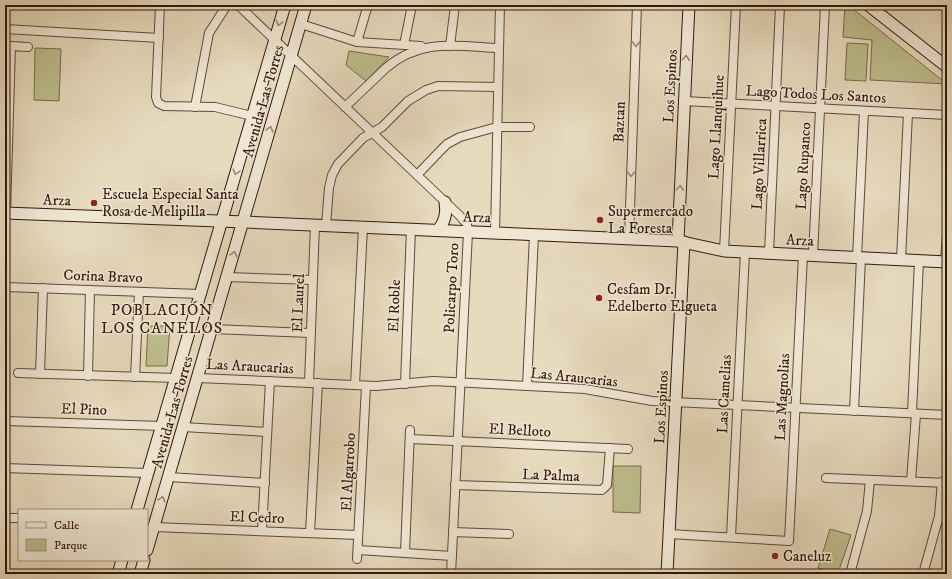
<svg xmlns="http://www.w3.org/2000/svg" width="952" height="579" viewBox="0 0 952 579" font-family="'IM FELL DW Pica',serif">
  <rect width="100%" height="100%" fill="#e7dabd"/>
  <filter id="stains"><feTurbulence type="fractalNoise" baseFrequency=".005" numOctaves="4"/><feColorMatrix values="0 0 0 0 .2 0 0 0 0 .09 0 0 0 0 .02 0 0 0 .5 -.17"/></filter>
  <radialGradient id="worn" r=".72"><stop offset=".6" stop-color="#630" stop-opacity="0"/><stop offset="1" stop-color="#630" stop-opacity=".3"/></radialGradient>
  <!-- green -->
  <g fill="#bdbd8c" stroke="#796a4c">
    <path d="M845 5H848L947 84 870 80 872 40 843 37Z"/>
    <path d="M847 43 868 44 866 81 845 80Z"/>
    <path d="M35 48 61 49 59 101 34 100Z"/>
    <path d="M349 51 389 57 366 81 346 65Z"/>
    <path d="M148 326H170L167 366H146Z"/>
    <path d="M613 466H641L640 513 613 512Z"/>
    <path d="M830 529 851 535 838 573 818 568Z"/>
  </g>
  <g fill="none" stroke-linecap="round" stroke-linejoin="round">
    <defs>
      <g id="street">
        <path d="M160 5 156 97 158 103 164 106 215 107 252 116"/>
        <path d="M238 5 459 215 467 224 468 232 451 574"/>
        <path d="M301 24 357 42 421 46"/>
        <path d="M5 29 159 38"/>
        <path d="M357 42 368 5"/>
        <path d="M404 45 412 5"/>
        <path d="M450 46 455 5"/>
        <path d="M684 101 947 115"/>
        <path d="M195 107 209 33 227 5"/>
        <path d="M345 107 386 68C421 38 457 46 499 48"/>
        <path d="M417 175 441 150 447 144 460 137 497 127H530"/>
        <path d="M6 213 11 46 28 47"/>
        <path d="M326 225 329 188 332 175 338 164 363 138 382 127 408 101 426 90 438 86 498 87"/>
        <path d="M495 233 500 5"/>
        <path d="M629 239 637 5"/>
        <path d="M724 251 736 5"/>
        <path d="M769 253 780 5"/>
        <path d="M813 256 825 5"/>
        <path d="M857 258 864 111"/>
        <path d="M901 260 908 113"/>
        <path d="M945 262 947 234"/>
        <path d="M227 277 312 280"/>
        <path d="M5 287 200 294"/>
        <path d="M212 329 310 333"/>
        <path d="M18 373 176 378"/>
        <path d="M40 374 43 288"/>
        <path d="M88 376 90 290"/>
        <path d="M135 377 139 292"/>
        <path d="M198 378 376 386 433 381 585 389 652 401 947 415"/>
        <path d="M309 383 315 225"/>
        <path d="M405 384 411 229"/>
        <path d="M355 385 363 227"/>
        <path d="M527 386 534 235"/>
        <path d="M854 411 861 258"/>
        <path d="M912 413 919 261"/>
        <path d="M5 421 162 426"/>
        <path d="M183 427 267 432"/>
        <path d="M410 439 628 449"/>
        <path d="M5 468 148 473"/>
        <path d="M169 477 265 483"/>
        <path d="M826 478 947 483"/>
        <path d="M911 481 916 414"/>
        <path d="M455 485 602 490 607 485 610 448"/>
        <path d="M5 518H19"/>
        <path d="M154 527 358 535"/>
        <path d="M262 531 270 381"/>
        <path d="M453 532 509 534"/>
        <path d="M310 533 318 383"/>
        <path d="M669 534 789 541 803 255"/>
        <path d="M731 537 745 252"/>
        <path d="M358 550 452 556"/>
        <path d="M405 553 410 430"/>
        <path d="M357 559 366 386"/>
        <path d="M850 574 867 511 870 480"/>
        <path d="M923 574 939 516 942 482"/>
      </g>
      <g id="secondary">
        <path d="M868 5 947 67"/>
        <path d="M5 213 245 222 678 241 724 251 947 262"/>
        <path d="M438 230C445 222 447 213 445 202"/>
        <path d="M678 241 689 5"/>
        <path d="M137 510 285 5"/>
        <path d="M147 550 306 5"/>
        <path d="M118 574 122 560"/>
        <path d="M140 574 144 560"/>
        <path d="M667 574 684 242"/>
      </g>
    </defs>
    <!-- street casing -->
    <use href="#street" stroke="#624838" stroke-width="10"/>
    <!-- secondary casing -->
    <use href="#secondary" stroke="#35170b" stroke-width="13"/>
    <!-- street -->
    <use href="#street" stroke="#efe7d4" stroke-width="8"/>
    <!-- secondary -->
    <use href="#secondary" stroke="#efe7d4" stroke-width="11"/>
  </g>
  <!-- one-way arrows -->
  <defs><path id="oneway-chevron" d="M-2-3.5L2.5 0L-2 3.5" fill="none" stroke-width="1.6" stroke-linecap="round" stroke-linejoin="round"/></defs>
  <g stroke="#9b897a">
    <use href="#oneway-chevron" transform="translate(279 23) rotate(107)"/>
    <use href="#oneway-chevron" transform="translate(636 44) rotate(92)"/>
    <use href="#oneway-chevron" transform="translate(686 58) rotate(-87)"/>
    <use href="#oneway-chevron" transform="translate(270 129) rotate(-74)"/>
    <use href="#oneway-chevron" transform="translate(236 172) rotate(106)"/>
    <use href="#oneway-chevron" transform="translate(631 174) rotate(92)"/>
    <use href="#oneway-chevron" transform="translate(680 188) rotate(-87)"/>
    <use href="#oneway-chevron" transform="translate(234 254) rotate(-74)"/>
    <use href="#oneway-chevron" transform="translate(162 499) rotate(-74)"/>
  </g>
  <!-- markers -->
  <g fill="#8f2418" stroke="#efe7d4" stroke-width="1.5">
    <circle cx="94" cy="203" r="4"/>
    <circle cx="600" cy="220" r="4"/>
    <circle cx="599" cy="298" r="4"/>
    <circle cx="775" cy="556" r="4"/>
  </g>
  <g text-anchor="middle" stroke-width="3" stroke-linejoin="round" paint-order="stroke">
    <!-- street labels -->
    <g font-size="15" fill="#35170b" stroke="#efe7d4">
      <text transform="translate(670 86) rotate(-87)" y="5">Los Espinos</text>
      <text transform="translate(816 94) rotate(3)" y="5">Lago Todos Los Santos</text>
      <text transform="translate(263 101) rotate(-74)" y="5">Avenida Las Torres</text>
      <text transform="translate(619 122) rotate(-88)" y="5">Baztan</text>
      <text transform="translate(716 127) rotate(-87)" y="5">Lago Llanquihue</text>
      <text transform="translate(759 164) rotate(-87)" y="5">Lago Villarrica</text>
      <text transform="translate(803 166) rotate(-87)" y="5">Lago Rupanco</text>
      <text transform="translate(57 200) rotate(2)" y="5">Arza</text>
      <text transform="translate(477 217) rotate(2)" y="5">Arza</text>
      <text transform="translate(800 240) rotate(3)" y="5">Arza</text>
      <text transform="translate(103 276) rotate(2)" y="5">Corina Bravo</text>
      <text transform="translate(451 288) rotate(-87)" y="5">Policarpo Toro</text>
      <text transform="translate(298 303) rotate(-88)" y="5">El Laurel</text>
      <text transform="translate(394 306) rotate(-88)" y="5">El Roble</text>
      <text transform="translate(250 366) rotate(3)" y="5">Las Araucarias</text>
      <text transform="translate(574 377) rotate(6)" y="5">Las Araucarias</text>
      <text transform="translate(724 394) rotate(-87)" y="5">Las Camelias</text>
      <text transform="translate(782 397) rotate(-87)" y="5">Las Magnolias</text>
      <text transform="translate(661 407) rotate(-87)" y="5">Los Espinos</text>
      <text transform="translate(84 409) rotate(2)" y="5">El Pino</text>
      <text transform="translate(172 412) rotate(-74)" y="5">Avenida Las Torres</text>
      <text transform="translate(520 430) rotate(3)" y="5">El Belloto</text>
      <text transform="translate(348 472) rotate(-87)" y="5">El Algarrobo</text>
      <text transform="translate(551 475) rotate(2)" y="5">La Palma</text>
      <text transform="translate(257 517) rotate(2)" y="5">El Cedro</text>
    </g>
    <!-- poi labels -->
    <g font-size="15" fill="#35170b" stroke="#efe7d4" text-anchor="start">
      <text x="102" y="199">Escuela Especial Santa<tspan x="102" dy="17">Rosa de Melipilla</tspan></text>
      <text x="608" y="216">Supermercado<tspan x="608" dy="17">La Foresta</tspan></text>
      <text x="607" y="294">Cesfam Dr.<tspan x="607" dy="17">Edelberto Elgueta</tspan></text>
      <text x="783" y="561">Caneluz</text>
    </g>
    <!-- neighbourhood labels -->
    <g font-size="16" letter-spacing="1" fill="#35170b" stroke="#efe7d4">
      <text x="162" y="315">POBLACIÓN<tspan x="162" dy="18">LOS CANELOS</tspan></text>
    </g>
  </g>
  <!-- margin -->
  <rect width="952" height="579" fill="none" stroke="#e7dabd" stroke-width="20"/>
  <rect x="6" y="6" width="940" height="567" fill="none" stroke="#35170b" stroke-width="2"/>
  <rect x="10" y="10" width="932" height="559" fill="none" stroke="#35170b"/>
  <!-- legend -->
  <rect x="18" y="509" width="130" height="52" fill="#efe7d4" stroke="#a59484"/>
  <rect x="26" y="522" width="20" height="6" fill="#efe7d4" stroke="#a59484"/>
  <text x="54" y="529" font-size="12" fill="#35170b">Calle</text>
  <rect x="26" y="539" width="20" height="12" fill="#bdbd8c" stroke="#a59484"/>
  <text x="54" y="549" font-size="12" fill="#35170b">Parque</text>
  <rect width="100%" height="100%" filter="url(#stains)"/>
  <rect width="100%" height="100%" fill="url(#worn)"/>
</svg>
